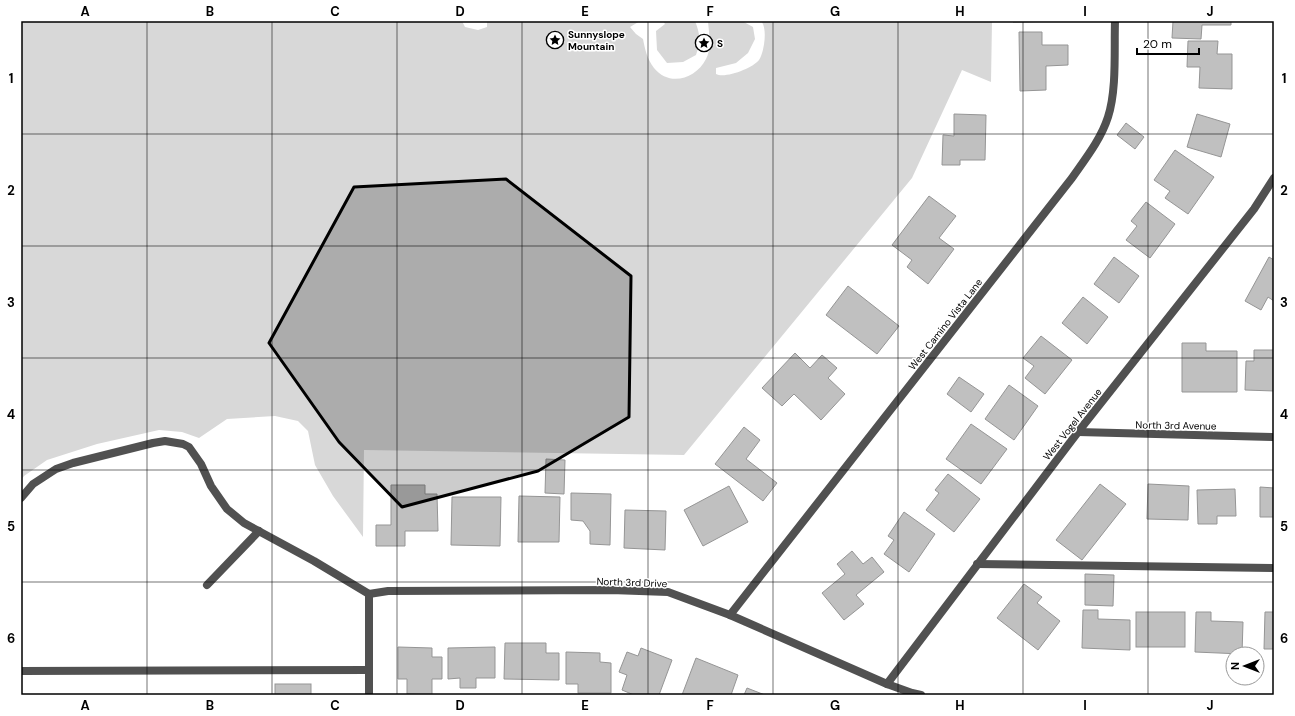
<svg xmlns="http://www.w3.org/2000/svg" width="1295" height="716" viewBox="0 0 1295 716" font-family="'DM Sans',sans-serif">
  <rect width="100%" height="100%" fill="#fff"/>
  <!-- green -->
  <g fill="#d8d8d8">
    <path d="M21 21H462L465 27 478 30 487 27V21H640L630 27 636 34 643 39C645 49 647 59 654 68 669 87 696 79 706 59 712 48 709 33 708 22L710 21H742L753 27 755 39 748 53 736 63 716 68V74C725 79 753 68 759 60 764 53 768 28 761 21H992L991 82 962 70 912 178 684 455 364 450 363 537 333 496 315 465 308 431 298 421 275 416 227 419 199 438 182 432 159 430 97 444 47 460 24 476 21 480Z"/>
    <path d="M663 21H695C700 34 701 41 696 55L683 62 667 63 657 50 656 31 665 24Z"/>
  </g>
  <!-- building -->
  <g fill="#c0c0c0" stroke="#959595">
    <path d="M1013 21H1066L1013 22Z"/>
    <path d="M1173 21H1231V25H1202L1201 39 1172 38Z"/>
    <path d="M1019 32H1042V45H1068V65L1046 66V90L1020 91Z"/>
    <path d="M1188 41H1218L1217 54H1232V89L1199 88 1200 67H1187Z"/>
    <path d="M954 114 986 115 985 160H960V165H942L943 135 954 136Z"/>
    <path d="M1197 114 1230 124 1221 157 1187 147Z"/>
    <path d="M1126 123 1144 137 1135 149 1117 135Z"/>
    <path d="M1175 150 1214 177 1188 214 1165 198 1170 191 1154 180Z"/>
    <path d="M929 196 956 216 939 238 954 249 928 284 907 267 912 260 892 245Z"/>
    <path d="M1146 202 1175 224 1150 258 1126 240 1137 226 1131 221Z"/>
    <path d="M1114 257 1139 276 1119 303 1094 284Z"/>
    <path d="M1269 257 1274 260V301L1268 297 1261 310 1245 301Z"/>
    <path d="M848 286 899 326 877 354 826 315Z"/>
    <path d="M1083 297 1108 317 1087 344 1062 323Z"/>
    <path d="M1041 336 1072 360 1045 394 1025 378 1034 366 1023 358Z"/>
    <path d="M1182 343H1206V351H1237V392H1182Z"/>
    <path d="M1254 350H1274V391L1245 390 1246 361H1254Z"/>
    <path d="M795 353 810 368 822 355 837 368 828 378 845 394 821 420 794 394 782 406 762 388Z"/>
    <path d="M959 377 984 394 971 412 947 394Z"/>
    <path d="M1009 385 1038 406 1014 440 985 419Z"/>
    <path d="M971 424 1007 449 981 484 946 459Z"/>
    <path d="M744 427 760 440 746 459 777 483 763 501 715 464Z"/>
    <path d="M546 459 565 460 564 494 545 493Z"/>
    <path d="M948 474 980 499 954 532 926 510 939 493 935 490Z"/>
    <path d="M1100 484 1126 504 1082 560 1056 540Z"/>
    <path d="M1148 484 1189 486 1188 520 1147 519Z"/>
    <path d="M391 485H425V494H437L438 531H405V546H376V525H391Z"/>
    <path d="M729 486 748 522 703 546 684 510Z"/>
    <path d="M1260 487 1274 488V517H1260Z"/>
    <path d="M1235 489 1236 516H1217V524H1198L1197 490Z"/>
    <path d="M571 493 611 494 610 545 590 544V531L583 521 571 520Z"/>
    <path d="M519 496 560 497 559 542H518Z"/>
    <path d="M452 497H501L500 546 451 545Z"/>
    <path d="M625 510 666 511 665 550 624 548Z"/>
    <path d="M904 512 935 534 909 572 884 554 894 540 888 536Z"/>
    <path d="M852 551 863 564 872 557 884 572 856 595 864 604 844 620 822 593 845 574 837 564Z"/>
    <path d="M1085 574 1114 575 1113 606 1085 605Z"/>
    <path d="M1024 584 1042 597 1037 603 1060 621 1038 650 997 618Z"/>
    <path d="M1083 610H1098V619L1130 620V650L1082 648Z"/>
    <rect x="1136" y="612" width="49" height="35"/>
    <path d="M1196 612H1211V621L1243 622 1242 654 1195 652Z"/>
    <path d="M1265 612H1274V649H1264Z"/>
    <path d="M505 643H546V653H559V680L504 679Z"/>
    <path d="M398 647 432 648V657H442V679H432V695L407 694V679H398Z"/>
    <path d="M495 647V678H476V688H460V678L448 679V648Z"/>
    <path d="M641 648 672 660 659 695H634L622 690 627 675 619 672 627 652 638 656Z"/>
    <path d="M566 652 600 653V662L611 663V693H578V684H566Z"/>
    <path d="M696 658 738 675 731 695H682Z"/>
    <rect x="275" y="684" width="36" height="11"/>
    <path d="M747 688 765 695H744Z"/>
  </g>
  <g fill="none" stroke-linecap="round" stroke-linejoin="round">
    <!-- lane -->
    <g stroke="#515151" stroke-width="8">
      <path d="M977 564 1274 568"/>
      <path d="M207 585 259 531"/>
      <path d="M21 671 369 670"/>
    </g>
    <!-- street -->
    <g stroke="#515151" stroke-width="8">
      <path d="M1078 432 1274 437"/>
      <path d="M21 498 33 484 56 469 73 463 153 443 165 441 183 444 189 447 201 464 211 486 227 509 244 523 314 561 369 594"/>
      <path d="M369 594 388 591 611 590 668 592 730 615 887 684 912 693 921 695"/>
      <path d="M730 615 1072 178C1086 158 1101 139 1108 117 1117 89 1114 50 1115 21"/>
      <path d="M887 684 1078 432 1254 209 1274 178"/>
      <path d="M369 695V594"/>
    </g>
  </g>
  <!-- marked area -->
  <path fill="#000" fill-opacity="0.2" stroke="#000" stroke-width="3" stroke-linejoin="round" d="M506 179 631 276 629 417 538 471 402 507 339 442 269 343 354 187Z"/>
  <!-- grid -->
  <path fill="none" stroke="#000" stroke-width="1" stroke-opacity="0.55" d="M147 21V695M272 21V695M397 21V695M522 21V695M648 21V695M773 21V695M898 21V695M1023 21V695M1148 21V695M21 134H1274M21 246H1274M21 358H1274M21 470H1274M21 582H1274"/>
  <!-- icons -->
  <defs>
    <symbol id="sight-ring" viewBox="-11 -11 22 22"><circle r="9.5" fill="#fff" stroke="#000" stroke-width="1.5"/><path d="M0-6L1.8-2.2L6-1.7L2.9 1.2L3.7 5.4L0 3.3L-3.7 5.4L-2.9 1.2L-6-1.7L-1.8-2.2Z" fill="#000"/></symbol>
  </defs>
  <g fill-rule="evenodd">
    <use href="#sight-ring" x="545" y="30" width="20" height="20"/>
    <use href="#sight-ring" x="694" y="33" width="20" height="20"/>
  </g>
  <g text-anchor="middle" stroke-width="3" stroke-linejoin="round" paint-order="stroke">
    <!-- poi labels -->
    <g font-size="10" font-weight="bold" fill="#000" stroke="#fff" text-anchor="start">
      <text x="568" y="38">Sunnyslope<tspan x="568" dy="12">Mountain</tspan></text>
      <text x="717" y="47">S</text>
    </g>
    <!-- street labels -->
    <g font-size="10" fill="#000" stroke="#fff">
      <text transform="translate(945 324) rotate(-52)" y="4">West Camino Vista Lane</text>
      <text transform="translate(1072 424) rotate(-52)" y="4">West Vogel Avenue</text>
      <text transform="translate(1176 425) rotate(1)" y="4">North 3rd Avenue</text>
      <text transform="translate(632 582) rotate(2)" y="4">North 3rd Drive</text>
    </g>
  </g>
  <!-- border -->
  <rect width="1295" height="716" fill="none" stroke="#ffffff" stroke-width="44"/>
  <!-- north arrow -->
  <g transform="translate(1245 666) rotate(270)"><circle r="19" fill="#ffffff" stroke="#999999"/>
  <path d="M0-3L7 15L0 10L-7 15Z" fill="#000000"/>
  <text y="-6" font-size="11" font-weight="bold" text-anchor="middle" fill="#000000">N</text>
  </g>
  <!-- scale -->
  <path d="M1137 48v6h62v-6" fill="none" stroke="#000000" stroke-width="2"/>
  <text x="1143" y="48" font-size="12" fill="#000000" stroke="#ffffff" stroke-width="3" paint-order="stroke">20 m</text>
  <rect x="22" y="22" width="1251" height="672" fill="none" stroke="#000" stroke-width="1.5"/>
  <g font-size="13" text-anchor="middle" font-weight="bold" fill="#000">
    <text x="85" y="16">A</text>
    <text x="210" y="16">B</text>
    <text x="335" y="16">C</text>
    <text x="460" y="16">D</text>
    <text x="585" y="16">E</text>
    <text x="710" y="16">F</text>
    <text x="835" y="16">G</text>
    <text x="960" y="16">H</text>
    <text x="1085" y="16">I</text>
    <text x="1210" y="16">J</text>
    <text x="11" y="83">1</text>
    <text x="1284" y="83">1</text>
    <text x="11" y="195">2</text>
    <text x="1284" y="195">2</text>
    <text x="11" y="307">3</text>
    <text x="1284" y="307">3</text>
    <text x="11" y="419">4</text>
    <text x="1284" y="419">4</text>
    <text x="11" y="531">5</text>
    <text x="1284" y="531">5</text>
    <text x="11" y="643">6</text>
    <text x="1284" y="643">6</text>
    <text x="85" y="710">A</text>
    <text x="210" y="710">B</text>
    <text x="335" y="710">C</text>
    <text x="460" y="710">D</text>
    <text x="585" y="710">E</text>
    <text x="710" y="710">F</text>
    <text x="835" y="710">G</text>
    <text x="960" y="710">H</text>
    <text x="1085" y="710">I</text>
    <text x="1210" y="710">J</text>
  </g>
</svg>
